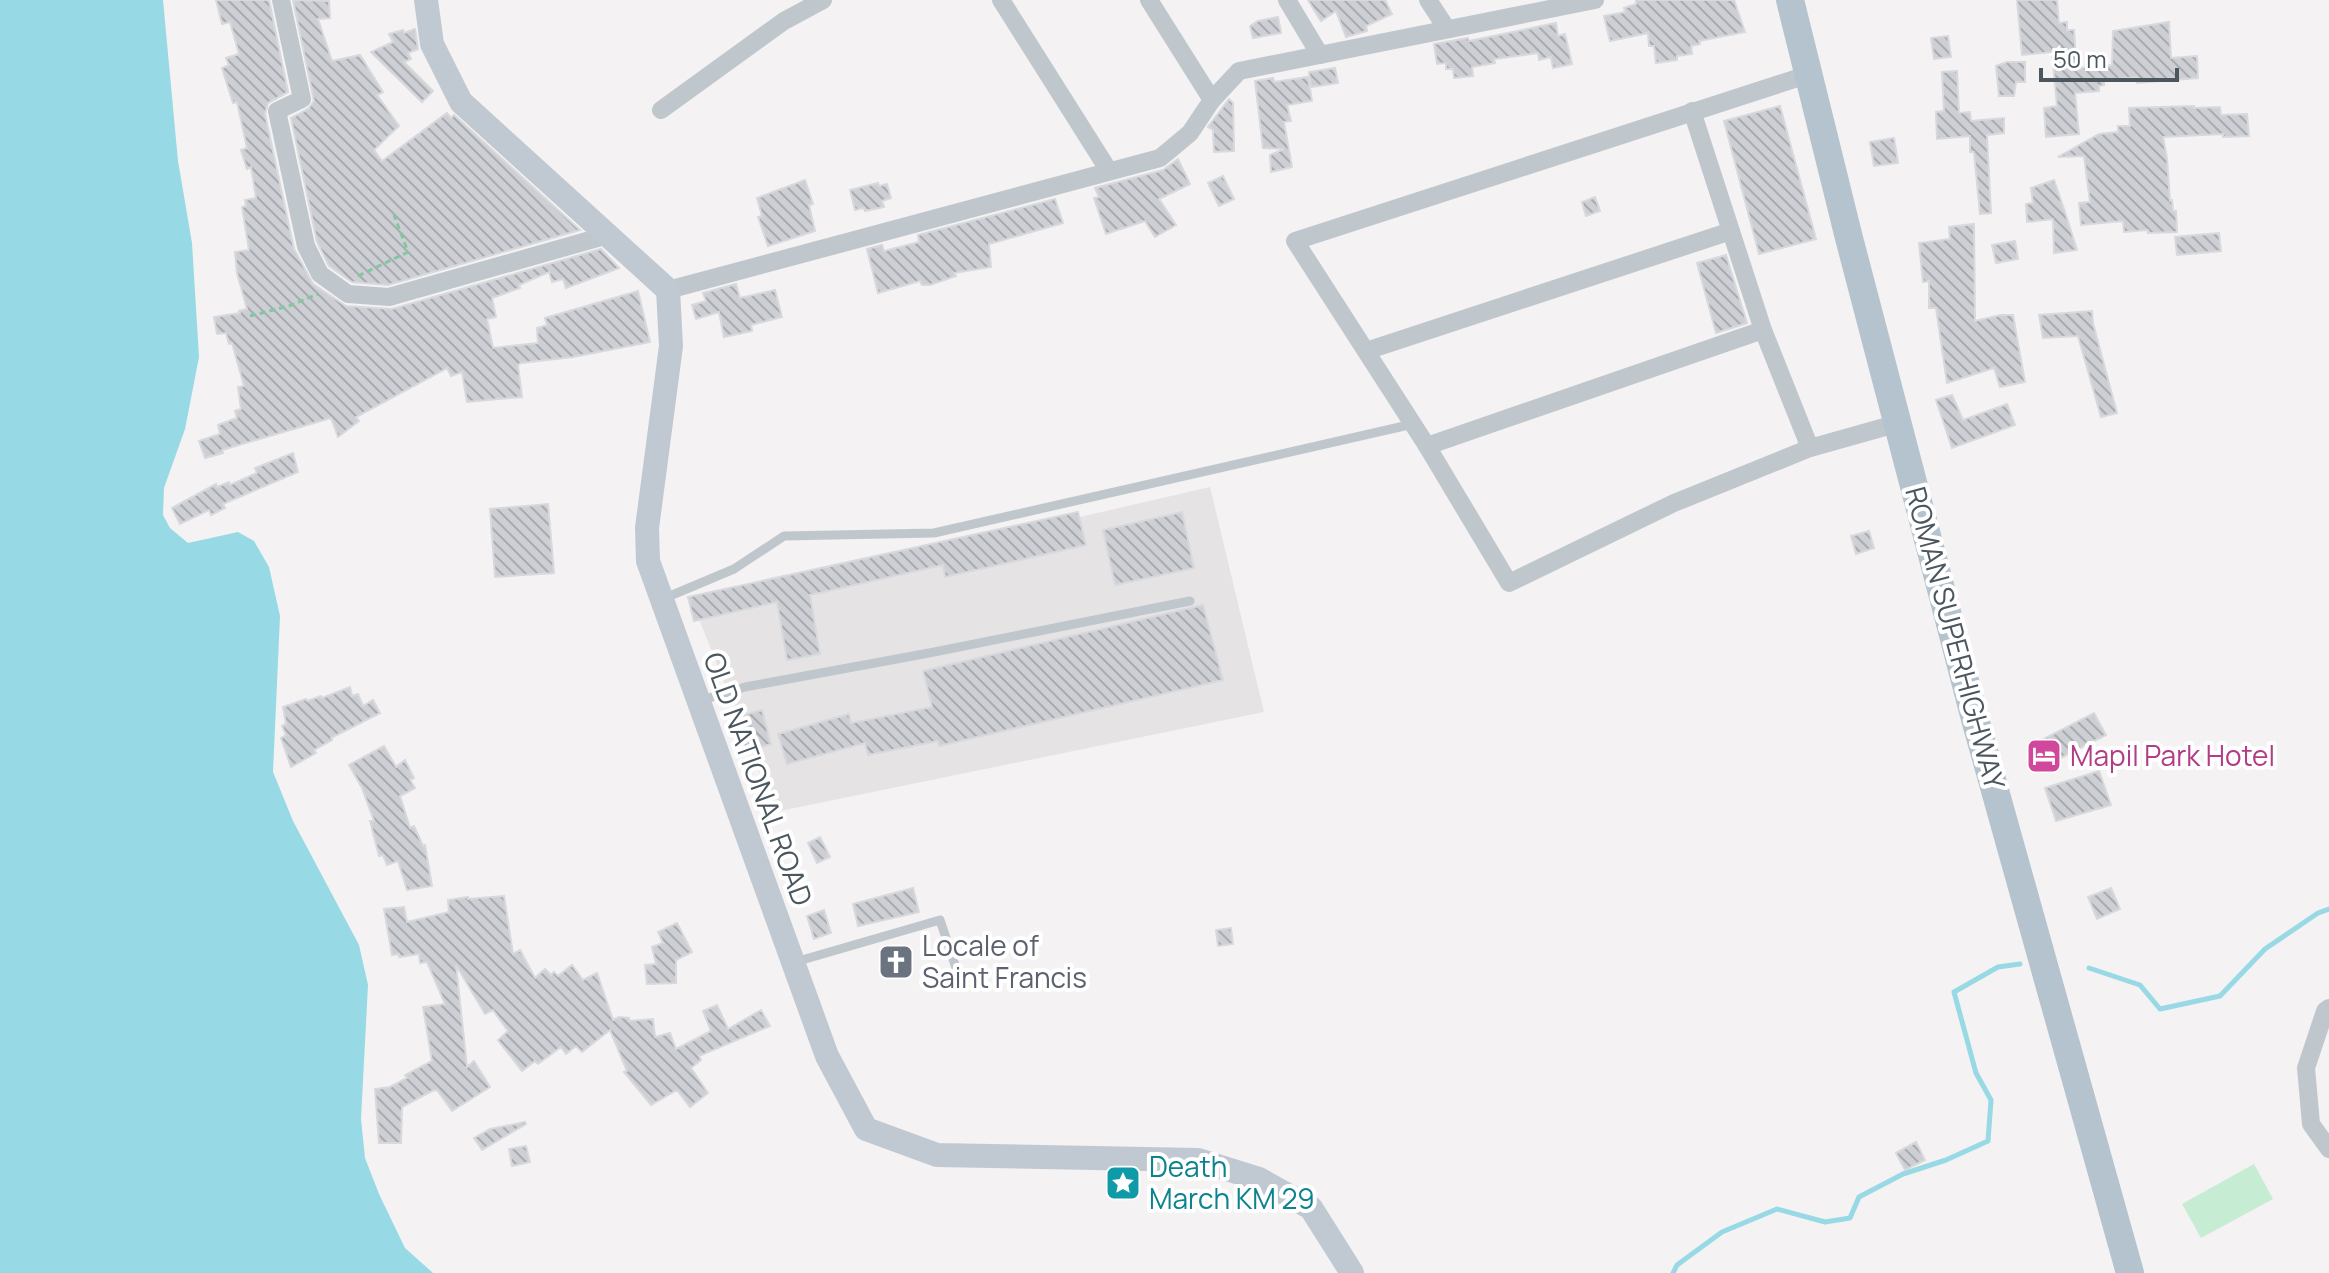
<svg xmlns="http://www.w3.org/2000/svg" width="2329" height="1273" viewBox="0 0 2329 1273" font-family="Manrope,sans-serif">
  <defs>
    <pattern id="building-back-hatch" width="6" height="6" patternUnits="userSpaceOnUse" patternTransform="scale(2)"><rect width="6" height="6" fill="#cdcfd4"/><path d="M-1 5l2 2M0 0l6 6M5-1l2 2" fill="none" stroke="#a8abaf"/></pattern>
  </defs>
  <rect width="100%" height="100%" fill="#f4f2f2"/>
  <!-- education -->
  <path fill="#e5e3e4" d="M1210 487 1264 712 775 812 694 606Z"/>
  <!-- park -->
  <path fill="#c6ecd3" d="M2254 1164 2273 1199 2201 1238 2182 1204Z"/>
  <!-- water -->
  <path fill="#97d9e5" d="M0 0H163L178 161 192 243 199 357 185 429 164 488 163 515 170 528 188 543 238 532 254 541 269 567 280 616 273 772 293 821 359 945 368 985 361 1119 365 1158 379 1194 405 1248 433 1273H0Z"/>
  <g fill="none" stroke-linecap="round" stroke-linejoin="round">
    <!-- stream -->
    <g stroke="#97d9e5" stroke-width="5">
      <path d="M2089 968 2140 985 2160 1009 2220 996 2265 949 2318 913 2329 909"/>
      <path d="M1673 1273 1677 1265 1722 1232 1777 1209 1825 1222 1850 1218 1859 1197 1903 1174 1946 1160 1988 1141 1991 1100 1976 1073 1954 992 1998 967 2020 964"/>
    </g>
  </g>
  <!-- building -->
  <g fill="url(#building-back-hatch)" stroke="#d7d9dd" stroke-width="2">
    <path d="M216 0H269L288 92 268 103 265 114 294 249 313 284 346 306 392 309 601 249 619 268 566 288 563 279 552 282 549 272 519 285 520 288 492 298 496 317 487 319 493 348 538 343 537 328 547 325 545 318 638 291 650 342 573 357 521 363 518 365 522 397 467 402 462 372 451 376 447 368 356 417 359 421 338 437 331 418 222 450 223 453 205 458 199 441 220 434 218 425 237 418 235 411 241 409 238 387 244 386 232 343 229 344 226 333 217 334 214 317 240 313 239 311 247 309 237 273 235 252 249 250 242 207 246 206 245 200 256 198 251 167 247 169 241 150 247 148 237 102 233 103 222 68 229 65 226 58 239 54 230 22 222 24Z"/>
    <path d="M293 0 329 1 330 18 318 19 332 61 360 55 383 92 377 95 399 126 374 150 382 161 447 113 451 118 454 115 580 230 388 285 352 282 329 266 317 242 291 118 308 109 314 101Z"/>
    <path d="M1308 0H1385L1392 14 1366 26 1367 31 1346 37 1336 11 1321 21Z"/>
    <path d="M1636 0H1734L1745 32 1699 41 1700 44 1691 46 1692 54 1677 56V60L1656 63 1654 46H1649L1648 33 1610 41 1604 16 1625 12 1624 8 1636 4Z"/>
    <path d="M2017 0H2057L2059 23 2067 22V30H2074L2076 60H2080L2081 68 2112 65 2113 31 2169 22 2171 58 2197 56 2198 78 2137 83V77L2104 80V85L2099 86V91L2075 93 2079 134 2046 137 2044 108 2057 106 2052 52 2022 55Z"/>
    <path d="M1278 17 1281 33 1253 38 1250 26 1258 21Z"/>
    <path d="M1556 23 1558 36 1565 34 1572 64 1553 68 1551 57 1539 60 1538 53 1494 59 1495 63 1472 67 1473 76 1454 78 1453 69H1446V63L1437 64 1434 44 1468 38 1469 41Z"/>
    <path d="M415 29 418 49 408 53 411 59 404 62 433 91 422 102 371 52 393 42 389 34 403 30 404 33Z"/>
    <path d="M1948 36 1951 57 1934 59 1931 38Z"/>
    <path d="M2007 62H2025V82H2016L2014 96H1999L1996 66Z"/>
    <path d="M1335 68 1338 83 1311 87 1309 72Z"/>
    <path d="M1957 71 1959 113 1970 112 1971 121 2004 118V133L1987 135 1991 213 1980 214 1974 152H1970V136L1937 139 1936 112 1944 111 1942 72Z"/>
    <path d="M1308 77 1312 101 1287 105 1291 121 1284 122 1292 167 1271 172 1270 155 1284 149 1263 148 1255 81 1273 78 1274 82Z"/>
    <path d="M1229 99 1233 103 1234 151 1214 152 1213 130 1208 127Z"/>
    <path d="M1780 106 1816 239 1759 254 1724 121Z"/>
    <path d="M2194 106V108L2220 107 2221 115 2247 114 2249 136 2223 137V134L2163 137 2167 158 2170 201 2172 200 2173 211H2176L2177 232 2148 233V230L2124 232 2123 221 2081 225 2079 203 2090 202 2084 156 2058 157 2099 134 2118 132V126H2130L2129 108Z"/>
    <path d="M1894 138 1898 163 1874 166 1870 142Z"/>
    <path d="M1178 159 1190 184 1159 199 1176 225 1155 237 1145 221 1106 234 1094 198 1099 197 1095 188 1163 170Z"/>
    <path d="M1223 176 1234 199 1219 206 1208 183Z"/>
    <path d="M805 180 813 204 809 205 815 231 768 246 758 217 762 216 757 198Z"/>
    <path d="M2054 180 2065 212 2077 250 2054 253 2053 219 2027 222 2026 204 2033 203 2031 188Z"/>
    <path d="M878 183 879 186 887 184 891 198 882 201 884 207 865 211 864 208 855 210 850 190Z"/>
    <path d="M1595 197 1600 211 1586 216 1582 202Z"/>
    <path d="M1055 199 1063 223 989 244 991 267 954 273 956 276 930 285H922L920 281 878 293 867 249 882 245 884 251 919 242 918 235Z"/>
    <path d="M1974 224 1975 321 2001 315H2013L2025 382 2000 387 1994 368 1947 383 1936 308H1929V281L1923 282 1919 243 1950 239 1949 227Z"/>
    <path d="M2219 233 2221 251 2177 255 2175 237Z"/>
    <path d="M2015 241 2018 259 1996 263 1992 245Z"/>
    <path d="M1726 255 1747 323 1716 333 1697 263Z"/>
    <path d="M736 284 740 298 775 290 782 317 751 325 752 331 724 337 719 312 696 319 692 305 706 301 703 293Z"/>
    <path d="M2092 311 2093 323 2117 413 2101 417 2078 336 2043 338 2039 315Z"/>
    <path d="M1952 395 1963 420 2007 404 2015 425 1952 448 1936 400Z"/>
    <path d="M293 453 298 472 223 504 225 508 211 515 209 510 180 524 172 508 216 484 217 487 229 482 230 485 257 473 255 468Z"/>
    <path d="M548 504 554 573 495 577 490 509Z"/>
    <path d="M1078 512 1086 545 945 577 943 565 810 595 820 654 787 660 777 602 694 621 688 597Z"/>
    <path d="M1182 512 1194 568 1115 585 1103 530Z"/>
    <path d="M1869 531 1874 548 1856 554 1851 536Z"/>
    <path d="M1203 605 1223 680 939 746 938 741 868 755 865 743 787 764 778 734 849 714 851 723 932 707 923 671Z"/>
    <path d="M350 687 352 696 358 694 363 706 373 700 380 713 331 738 332 740 314 750 316 753 291 767 281 738 286 735 282 726 286 724 283 707 306 699 307 701 321 696 322 698Z"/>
    <path d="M762 710 771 744 746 752 736 717Z"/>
    <path d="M2094 713 2106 735 2041 768 2030 746Z"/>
    <path d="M384 746 396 767 405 760 414 778 410 780 415 788 400 796 410 828 414 826 423 846 425 845 432 886 407 890 398 861 387 865 383 855 379 856 370 821H374L362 788 349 765Z"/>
    <path d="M2099 771 2111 805 2056 821 2045 788Z"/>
    <path d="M820 837 830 857 817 863 808 843Z"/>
    <path d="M913 888 919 912 858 926 853 904Z"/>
    <path d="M2111 888 2120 909 2097 919 2088 897Z"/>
    <path d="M504 896 513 954 520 950 535 978 545 969 551 975 554 972 558 976 572 965 583 980 597 973 613 1020 619 1017 629 1018V1021L653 1019 655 1037 670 1033 676 1049 711 1031 703 1011 717 1005 728 1029 761 1010 770 1026 699 1056 701 1060 691 1068 708 1093 690 1107 677 1090 651 1105 624 1072 627 1071 610 1030 582 1052 576 1046 566 1054 561 1047 538 1064 535 1061 522 1071 498 1040 508 1031 493 1010 485 1014 456 965 467 1067 474 1061 490 1087 452 1111 437 1090 432 1091 402 1107 401 1143H379L375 1089 390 1087 407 1078 405 1075 432 1061 423 1007 445 1004 427 962 420 963 419 954 399 957V954L392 955 384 909 404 907 407 922 449 912 448 900 468 897V899Z"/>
    <path d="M824 910 831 933 814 939 807 916Z"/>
    <path d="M677 923 692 952 676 960V983L647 984 645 965 656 964 652 947 663 943 658 932Z"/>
    <path d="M1231 928 1233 944 1218 946 1216 930Z"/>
    <path d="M525 1122 526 1124 482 1150 474 1138 490 1129Z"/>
    <path d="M1916 1142 1925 1160 1905 1170 1896 1153Z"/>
    <path d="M526 1146 530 1162 512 1166 509 1149Z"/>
  </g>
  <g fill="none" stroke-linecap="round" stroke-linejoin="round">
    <!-- path -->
    <g stroke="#81c8a1" stroke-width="3" stroke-dasharray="6 4" stroke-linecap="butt">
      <path d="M358 276 408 252 394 215"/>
      <path d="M250 316 289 306 318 294"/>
    </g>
    <!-- service -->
    <g stroke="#bfc7cd" stroke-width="9">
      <path d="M665 598 734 569 784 536 934 533 1413 424"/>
      <path d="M699 701 745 687 929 653 1190 601"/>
      <path d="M795 962 940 920 957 971"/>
    </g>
    <!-- minor -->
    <g stroke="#bfc7cd" stroke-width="18">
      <path d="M281 0 302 99 277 111 306 246 320 274 348 294 389 297 608 235"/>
      <path d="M1001 0 1109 171"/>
      <path d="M1149 0 1212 100"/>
      <path d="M1287 0 1320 55"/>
      <path d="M1428 0 1447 29"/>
      <path d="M1810 74 1295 241 1427 446 1509 583 1674 503 1810 448 1899 423"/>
      <path d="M661 110 784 21 823 0"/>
      <path d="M1692 111 1763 330 1810 448"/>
      <path d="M668 290 1160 158 1190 133 1212 100 1239 71 1595 0"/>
      <path d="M1366 351 1731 231"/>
      <path d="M1427 446 1763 330"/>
      <path d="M2329 1008 2325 1011 2306 1068 2311 1124 2329 1149"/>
    </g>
    <!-- secondary -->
    <path stroke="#c0c9d1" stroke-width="24" d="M426 0 432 44 461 102 668 290 671 346 647 528 648 561 827 1056 866 1129 937 1155 1198 1160 1259 1179 1311 1208 1352 1273"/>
    <!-- primary -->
    <path stroke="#b5c3ce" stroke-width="28" d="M1790 0 1849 238 1975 719 2130 1273"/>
  </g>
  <!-- icons -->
  <defs>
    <symbol id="hotel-square" viewBox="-11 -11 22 22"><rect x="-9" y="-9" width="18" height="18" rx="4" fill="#d1479c" stroke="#fff"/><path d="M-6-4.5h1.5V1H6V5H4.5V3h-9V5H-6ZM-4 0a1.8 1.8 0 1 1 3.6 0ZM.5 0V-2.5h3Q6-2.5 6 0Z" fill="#fff"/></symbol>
    <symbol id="church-square" viewBox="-11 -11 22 22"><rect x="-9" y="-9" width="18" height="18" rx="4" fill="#6b7280" stroke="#fff"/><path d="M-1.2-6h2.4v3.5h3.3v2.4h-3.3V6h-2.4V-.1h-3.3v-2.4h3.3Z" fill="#fff"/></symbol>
    <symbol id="sight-square" viewBox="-11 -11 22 22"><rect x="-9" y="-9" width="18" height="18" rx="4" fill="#0f9aa8" stroke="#fff"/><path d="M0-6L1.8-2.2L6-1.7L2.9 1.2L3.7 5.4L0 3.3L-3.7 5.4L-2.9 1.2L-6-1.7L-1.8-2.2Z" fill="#fff"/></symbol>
  </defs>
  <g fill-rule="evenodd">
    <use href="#hotel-square" x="2024" y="736" width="40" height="40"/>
    <use href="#church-square" x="876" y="942" width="40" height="40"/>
    <use href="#sight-square" x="1103" y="1163" width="40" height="40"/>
  </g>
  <g text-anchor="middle" stroke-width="8" stroke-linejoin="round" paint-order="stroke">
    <!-- street labels -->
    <g font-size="28" fill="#4b565e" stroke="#fff">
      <text transform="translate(1955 638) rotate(75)" y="10">ROMAN SUPERHIGHWAY</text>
      <text transform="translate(758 779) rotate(70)" y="10">OLD NATIONAL ROAD</text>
    </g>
    <!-- hotel labels -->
    <g font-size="28" fill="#b23c85" stroke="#fff" text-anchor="start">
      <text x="2070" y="766">Mapil Park Hotel</text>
    </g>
    <!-- worship labels -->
    <g font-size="28" fill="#5b616d" stroke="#fff" text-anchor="start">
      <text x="922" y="956">Locale of<tspan x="922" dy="32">Saint Francis</tspan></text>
    </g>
    <!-- culture labels -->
    <g font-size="28" fill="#0d838f" stroke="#fff" text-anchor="start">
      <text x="1149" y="1177">Death<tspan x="1149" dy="32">March KM 29</tspan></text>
    </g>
  </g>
  <!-- scale -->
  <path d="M2041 68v12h136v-12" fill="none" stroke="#4b565e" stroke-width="4"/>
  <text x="2053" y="68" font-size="24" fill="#4b565e" stroke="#ffffff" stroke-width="6" paint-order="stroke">50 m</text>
</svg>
